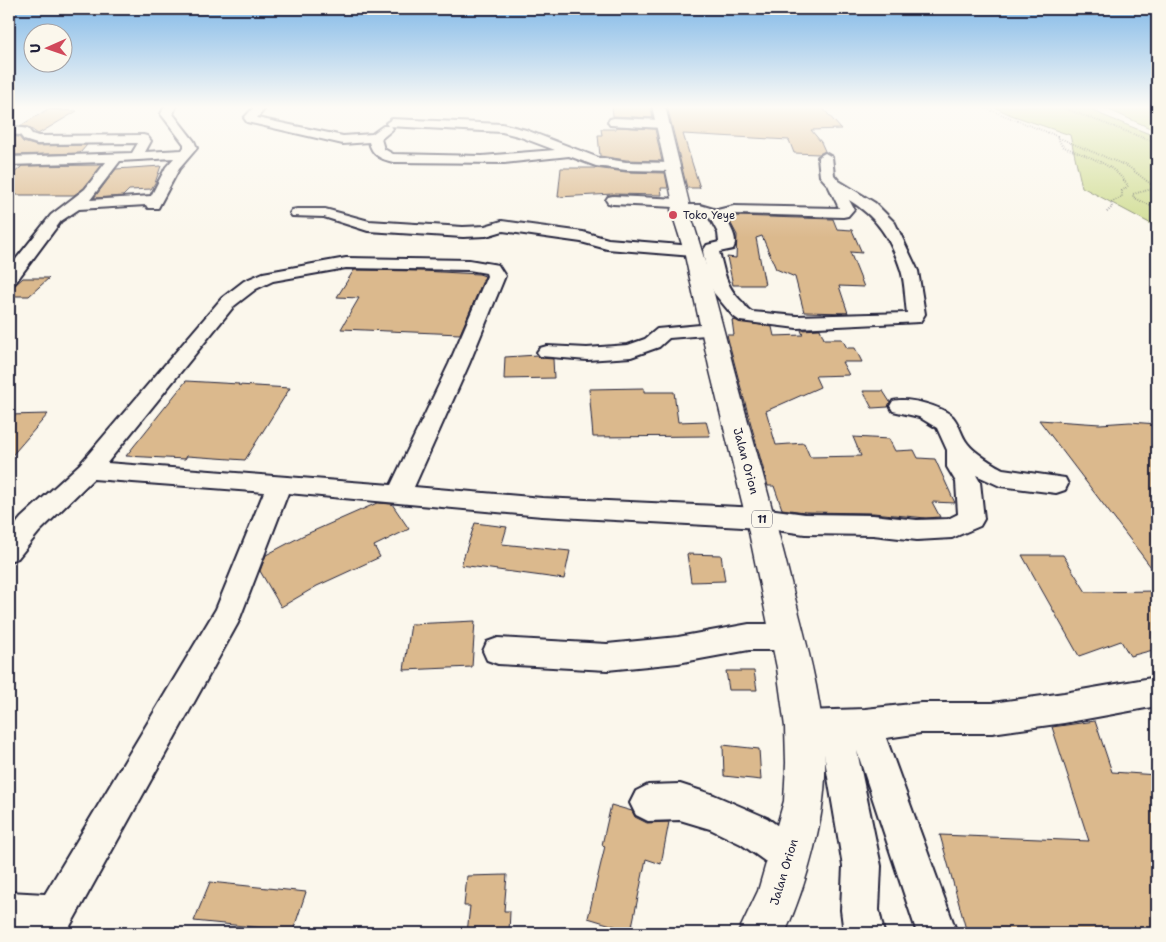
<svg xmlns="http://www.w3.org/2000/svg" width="1166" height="942" viewBox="0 0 1166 942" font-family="'Shantell Sans',sans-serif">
  <rect width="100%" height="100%" fill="#fbf7ec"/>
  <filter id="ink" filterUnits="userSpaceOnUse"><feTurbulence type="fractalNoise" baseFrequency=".02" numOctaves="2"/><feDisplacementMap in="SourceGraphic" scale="10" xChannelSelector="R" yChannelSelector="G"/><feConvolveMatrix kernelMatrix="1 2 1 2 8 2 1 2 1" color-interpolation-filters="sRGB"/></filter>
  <g filter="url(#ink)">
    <!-- green -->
    <g fill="#cedb8e" stroke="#787e64">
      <path d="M992 106H1087L1102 115 1157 137V227L1082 187 1070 135 1011 115Z"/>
      <path d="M1100 106H1157V131Z"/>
    </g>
    <!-- building -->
    <g fill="#dbb98d" stroke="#22223b">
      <path d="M612 106H650L653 118 613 116Z"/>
      <path d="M667 106H821L841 129 811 130 821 142 825 151 819 154 794 153 789 140 683 134 700 188H687Z"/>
      <path d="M48 109 77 111 38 134 28 127 20 126Z"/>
      <path d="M616 127 655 129 662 161 626 160 600 156 598 135H602L601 129H616Z"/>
      <path d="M9 136 19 137 23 142 37 146 87 145 80 153 9 155Z"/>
      <path d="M102 165 84 188 74 195H9V183L14 178H9L22 166Z"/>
      <path d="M161 166 155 183 151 189 129 190 123 196 94 198 116 169Z"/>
      <path d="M561 168H595L626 172 665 173 668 188H661L662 195 613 194 558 197Z"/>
      <path d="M735 216 833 219 837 229 852 230 862 253 850 252 864 287 839 286 848 313 804 312 795 277 776 269 762 236 756 238 765 285H733L727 257 736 258 737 235 728 218Z"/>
      <path d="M354 270 422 271 479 274 485 276 460 334 341 329 359 298 337 297Z"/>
      <path d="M23 278H49L29 296H9V290Z"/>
      <path d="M732 320 772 327 774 336 803 335 801 330 820 329 824 339H842L847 348H855L862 362H842L849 375 815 376 820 387 766 411 776 445 804 443 810 457 861 456 853 437 889 439 895 451 914 450 918 458 935 459 955 503 932 502 940 517 926 518 873 513 805 512 782 509 774 486H768L739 381 727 335H734Z"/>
      <path d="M537 355 540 358 553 359 554 378 504 379 505 357Z"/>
      <path d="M186 381 239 384 238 385 290 388 245 460 187 456 185 459 126 456Z"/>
      <path d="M644 388V392H674L678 422 706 421 710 436 593 437 589 389Z"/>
      <path d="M863 391H883L890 402 888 407 872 408Z"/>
      <path d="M48 414 9 459V415Z"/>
      <path d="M1039 420 1100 424 1130 422 1157 424V575Z"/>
      <path d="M377 503 392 504 409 529 374 546 380 557 317 586 281 607 260 571 266 555 302 536Z"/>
      <path d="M475 523 507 527 502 544 570 551 564 579 461 565Z"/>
      <path d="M687 554 721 555 725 581 691 582Z"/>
      <path d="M1022 555H1063L1086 592 1157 591V649L1130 656 1121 641 1079 656Z"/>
      <path d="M475 621 472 667 404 670 411 624Z"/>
      <path d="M726 671H754L757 690H729Z"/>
      <path d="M1095 721 1112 772 1157 775V933H967L940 835 1089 841 1052 727Z"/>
      <path d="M723 745 759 749 761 780 724 776Z"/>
      <path d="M611 805 632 811 635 817 647 823 669 822 661 864 646 859 631 931 588 918 605 846 602 845Z"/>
      <path d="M507 875 504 911H510L509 933H467L470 906H464L467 876Z"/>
      <path d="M210 882 306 892 293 931 194 921Z"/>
    </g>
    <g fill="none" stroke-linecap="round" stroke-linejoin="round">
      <defs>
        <g id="minor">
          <path d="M165 106H176L173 114 194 141 197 148 179 169 158 208H148L146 205 79 209 61 221 15 283 9 284V268L51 215 85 189 106 162 9 165V157L132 153 138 143 37 144 24 140 20 135 9 134V126L28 129 32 134 38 136 143 135 147 136 151 141 145 152 182 150 184 147V144L161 114ZM174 158 166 167 151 196 90 200 120 161Z"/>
          <path d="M255 106H267L257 118 343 136 372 134 383 126H391L393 129 381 139 384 149 393 154 482 156 555 150 518 136 502 132 388 126 386 123 392 119 502 124 526 130 599 158 626 162 673 163 680 167 673 171 626 170 596 166 569 156 504 163 393 162C380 159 372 155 369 142L343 144 247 122 244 118Z"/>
          <path d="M614 118 663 120 669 124 663 128 610 125 608 122 610 119Z"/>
          <path d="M825 153 832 157 834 175 839 181 875 203 895 223 918 271 925 314 920 322 797 328 740 321 733 316 714 293 708 280 703 251 707 245 719 242 718 233 710 218 698 214 675 213 673 210 675 207 613 204 608 203 606 200 608 197 613 196 681 199 686 200 688 203 687 205H700L717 210 734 206 839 208 828 185 820 176 818 157ZM849 200C877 217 891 239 901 270 905 283 905 299 907 313L797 316 752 312C746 309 745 304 740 300 725 284 725 273 719 252L733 249C739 239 730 227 725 217L735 214 843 217 848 216 854 209Z"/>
          <path d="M297 209H325L369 221 463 227 485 226 502 221 583 232 608 239 693 246 699 248 701 251 699 254 693 256 607 249 581 242 503 231 486 236 463 237 368 231 324 217 292 216 290 213 292 210Z"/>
          <path d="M346 258 469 260 498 265 505 276 469 364 414 487 542 498 761 508 805 514 873 515 917 520 948 519 958 514 956 482 947 467V450L937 428 919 417 893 411 890 406 893 401C908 397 942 406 953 417 960 425 961 436 968 444 974 452 994 465 1003 469L1065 478 1068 484 1065 490 1056 493 1000 486 976 475 980 482 984 519 980 526 952 538 917 540 873 535 805 534 761 528 542 516 288 493 238 623 69 928 55 933 9 930V892L45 894 216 609 264 492 93 479 39 532 18 558 9 561V533L21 518 80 464 222 298 244 281 263 273ZM346 268 469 270 486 273 487 276 449 364 391 485 107 463 234 306 256 289 273 281Z"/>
          <path d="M711 324 718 326 720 330 718 334 669 338 659 347 631 357 587 360 540 356 537 352 540 348 547 346 587 348 628 345 645 339 657 329Z"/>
          <path d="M749 624H788L798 628 803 637 798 646 788 650H749L678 663 607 670 498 664 487 660 483 651 487 642 498 638 607 644 678 637Z"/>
          <path d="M1157 677V706L1064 723 992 733H921L886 738 957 933H917L857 751 881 866 879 910 884 933H844L841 910 843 866 822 742 804 743 793 738 788 727 793 716 804 711 865 709 921 703H992L1064 693Z"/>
          <path d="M680 784 714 795 767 818 802 843 807 856 802 869 789 874 776 869 741 844 710 829 680 820 648 821 636 815 630 803 636 791 648 785Z"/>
        </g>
        <path id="highway" d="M652 106H665L689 203V210C714 285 731 363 753 439 769 496 784 553 798 610 811 660 824 711 825 762 827 813 806 887 785 933H738L758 891 784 801 786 763 785 727 777 668 746 518 710 371 684 251 671 210 673 203Z"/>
      </defs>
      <!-- minor casing -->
      <use href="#minor" stroke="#22223b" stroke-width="4"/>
      <!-- highway casing -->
      <use href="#highway" stroke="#22223b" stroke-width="3"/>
      <!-- path -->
      <g stroke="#22223b" stroke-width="2" stroke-dasharray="0.5 2" stroke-linecap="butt">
        <path d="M980 106 1057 136 1062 146C1087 157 1113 162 1128 186L1122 191V197L1111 202 1112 207 1106 213"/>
        <path d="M1058 106 1157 143"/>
        <path d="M1057 137 1129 167 1152 185V189L1133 194V197L1157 209"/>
      </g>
      <!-- minor -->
      <use href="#minor" fill="#fbf7ec" fill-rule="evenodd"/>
      <!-- highway -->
      <use href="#highway" fill="#fbf7ec" fill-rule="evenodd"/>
    </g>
  </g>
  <!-- sky -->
  <linearGradient id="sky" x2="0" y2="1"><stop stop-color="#82b9e8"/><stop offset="0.45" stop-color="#fdfbf6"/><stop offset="1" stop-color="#fdfbf6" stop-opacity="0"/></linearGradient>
  <rect width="1166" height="238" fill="url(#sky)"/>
  <!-- markers -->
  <circle fill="#d1495b" stroke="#fbf7ec" stroke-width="2" cx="673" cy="215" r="5"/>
  <g text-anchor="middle" stroke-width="4" stroke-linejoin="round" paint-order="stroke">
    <!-- far-poi labels -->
    <g font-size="11" fill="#22223b" stroke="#fbf7ec" text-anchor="start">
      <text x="683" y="219">Toko Yeye</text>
    </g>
    <!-- shield labels -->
    <rect fill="#fbf7ec" stroke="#636270" stroke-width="1" x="752" y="510.5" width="20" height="17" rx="4"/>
    <g font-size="11" font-weight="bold" fill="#22223b">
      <text x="762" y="523">11</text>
    </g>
    <!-- street labels -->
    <g font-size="12" fill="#22223b" stroke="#fbf7ec">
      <text transform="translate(746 461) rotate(75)" y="4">Jalan Orion</text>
      <text transform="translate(784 872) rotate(-73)" y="4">Jalan Orion</text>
    </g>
  </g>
  <!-- margin -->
  <rect width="1166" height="942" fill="none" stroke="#fbf7ec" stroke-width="30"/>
  <rect x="15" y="15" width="1136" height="912" fill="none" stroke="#22223b" stroke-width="2" filter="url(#ink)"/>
  <!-- north arrow -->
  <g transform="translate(48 48) rotate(268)"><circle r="24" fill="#fbf7ec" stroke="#a4a2a5"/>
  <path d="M0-4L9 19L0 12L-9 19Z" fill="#d1495b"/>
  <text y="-8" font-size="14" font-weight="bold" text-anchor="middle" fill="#22223b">U</text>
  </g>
</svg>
